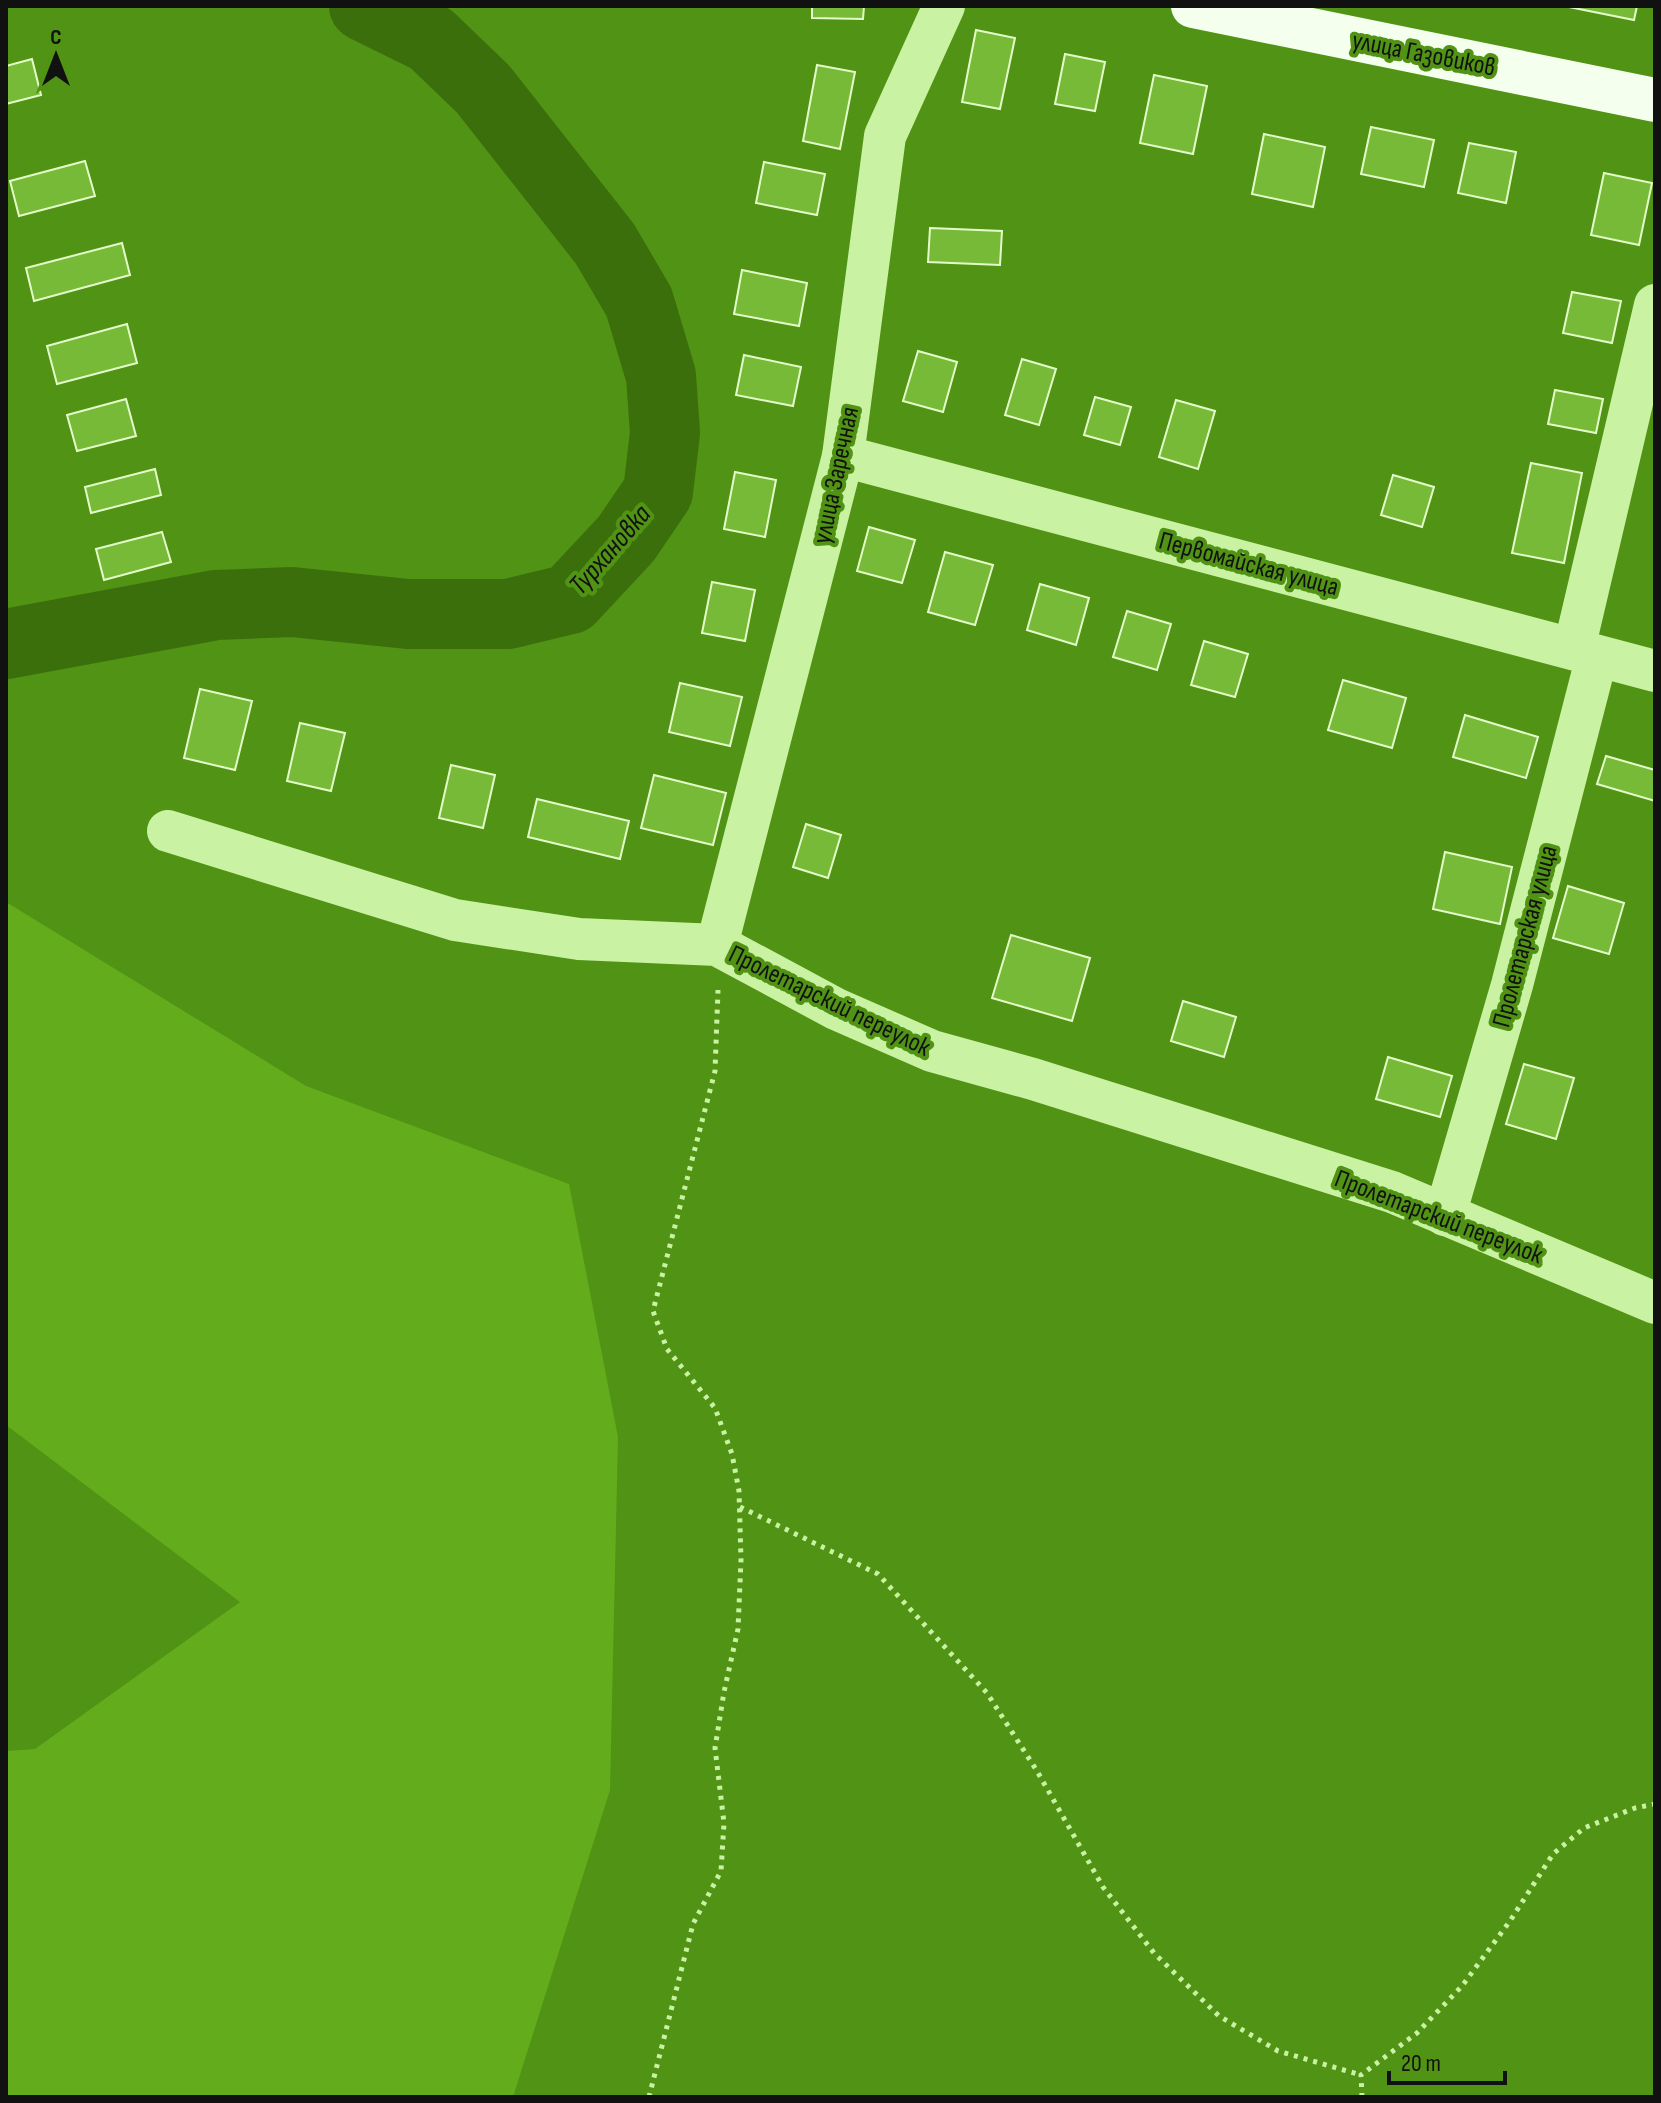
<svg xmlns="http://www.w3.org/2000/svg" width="1661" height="2103" viewBox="0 0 1661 2103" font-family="'Sofia Sans Condensed',sans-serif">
  <rect width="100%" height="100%" fill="#519314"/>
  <!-- green -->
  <path fill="#63ad1c" d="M6 902 306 1086 569 1184 618 1437 610 1790 513 2097H6V1751L35 1749 240 1602 6 1425Z"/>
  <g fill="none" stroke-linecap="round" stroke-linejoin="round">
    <!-- river -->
    <path stroke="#3b6f0c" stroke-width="70" d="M6 644 216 605 292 602 408 614H508L570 599 626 539 658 492 665 433 661 376 639 302 605 244 483 89 431 39 364 6"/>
  </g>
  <!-- building -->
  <g fill="#77ba38" stroke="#e3fcc9" stroke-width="2">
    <path d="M812 6H864L863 19 812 18Z"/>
    <path d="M1564 6H1637L1634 20Z"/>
    <path d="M976 30 1015 38 1000 109 962 102Z"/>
    <path d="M1065 54 1105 62 1095 111 1055 104Z"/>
    <path d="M32 59 41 95 6 104V66Z"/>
    <path d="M817 65 855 72 840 149 803 141Z"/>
    <path d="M1154 75 1207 86 1193 154 1140 143Z"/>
    <path d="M1371 127 1434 140 1424 187 1361 174Z"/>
    <path d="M1264 134 1325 147 1313 207 1252 194Z"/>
    <path d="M1469 143 1516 152 1506 203 1458 193Z"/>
    <path d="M85 161 95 196 19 216 10 181Z"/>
    <path d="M764 162 825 174 817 215 756 203Z"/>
    <path d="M1604 173 1652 183 1639 245 1591 235Z"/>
    <path d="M930 228 1002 231 1000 265 928 262Z"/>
    <path d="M122 243 130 275 34 301 26 268Z"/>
    <path d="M742 270 807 283 799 326 734 314Z"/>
    <path d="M1572 292 1621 301 1612 343 1563 333Z"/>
    <path d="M127 324 137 363 57 384 47 346Z"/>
    <path d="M918 351 957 362 943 412 903 401Z"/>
    <path d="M744 355 801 367 793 406 736 395Z"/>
    <path d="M1022 359 1056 369 1039 425 1005 415Z"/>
    <path d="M1555 390 1603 399 1596 433 1548 424Z"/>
    <path d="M1095 397 1131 407 1120 445 1084 435Z"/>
    <path d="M126 399 136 436 77 451 67 415Z"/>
    <path d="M1176 400 1215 411 1198 469 1159 457Z"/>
    <path d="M1531 463 1582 473 1564 563 1512 553Z"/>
    <path d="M155 469 161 495 91 513 85 487Z"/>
    <path d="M735 472 776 480 765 537 724 529Z"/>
    <path d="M1393 475 1434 487 1422 527 1381 515Z"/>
    <path d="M869 527 915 540 902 583 857 571Z"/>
    <path d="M162 532 171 562 104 580 96 549Z"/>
    <path d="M945 552 993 565 975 625 928 612Z"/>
    <path d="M712 582 755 590 745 641 702 633Z"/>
    <path d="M1040 584 1089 598 1076 645 1027 630Z"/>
    <path d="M1127 611 1171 624 1157 670 1113 657Z"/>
    <path d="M1204 641 1248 654 1235 697 1191 685Z"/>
    <path d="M1343 680 1406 698 1392 748 1328 730Z"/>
    <path d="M680 683 742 697 730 746 669 732Z"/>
    <path d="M200 689 252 701 235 770 184 758Z"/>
    <path d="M1465 715 1538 737 1526 778 1453 757Z"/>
    <path d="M300 723 345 733 331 791 287 781Z"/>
    <path d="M1606 756 1655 770V801L1597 784Z"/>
    <path d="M451 765 495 775 483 828 439 818Z"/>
    <path d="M654 775 726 793 713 845 641 828Z"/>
    <path d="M537 799 629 821 620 859 528 837Z"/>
    <path d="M806 824 841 835 828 878 793 867Z"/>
    <path d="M1445 852 1512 867 1500 924 1433 909Z"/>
    <path d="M1568 886 1624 903 1609 954 1553 938Z"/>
    <path d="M1011 935 1090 958 1072 1021 992 998Z"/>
    <path d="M1183 1001 1236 1017 1224 1057 1171 1041Z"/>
    <path d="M1388 1057 1452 1076 1440 1117 1376 1099Z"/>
    <path d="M1524 1064 1574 1078 1556 1139 1506 1124Z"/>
  </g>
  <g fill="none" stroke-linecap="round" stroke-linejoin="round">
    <!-- path -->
    <g stroke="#c9f2a2" stroke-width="5" stroke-dasharray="4 6" stroke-linecap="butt">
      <path d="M740 1507 878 1574 987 1693 1037 1771 1103 1887 1154 1953 1219 2016 1278 2051 1361 2075"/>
      <path d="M649 2097 693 1924 721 1871 724 1823 715 1748 724 1692 738 1629 741 1560 739 1491 732 1454 715 1408 667 1349 653 1311 715 1071 718 990"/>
      <path d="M1362 2097 1361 2075 1417 2033 1462 1986 1510 1921 1553 1854 1584 1828 1635 1808 1655 1804"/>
    </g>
    <!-- minor -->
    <g stroke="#c9f2a2" stroke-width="42">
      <path d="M843 456 1655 671"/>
      <path d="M1574 649 1655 305"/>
      <path d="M168 831 455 920 579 939 717 945 836 1009 932 1051 1033 1079 1392 1192 1655 1303"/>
      <path d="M717 945 843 456 885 136 944 6"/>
      <path d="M1445 1215 1512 985 1597 656"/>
    </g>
    <!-- major -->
    <path stroke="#f5ffed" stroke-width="44" d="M1193 6 1655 100"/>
  </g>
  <g text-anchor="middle" stroke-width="8" stroke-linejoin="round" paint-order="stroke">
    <!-- street labels -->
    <g font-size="26" fill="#111" stroke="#519314">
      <text transform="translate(1424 53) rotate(11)" y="9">улица Газовиков</text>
      <text transform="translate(835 475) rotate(-78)" y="9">улица Заречная</text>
      <text transform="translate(1249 563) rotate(15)" y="9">Первомайская улица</text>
      <text transform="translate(1524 936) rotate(-75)" y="9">Пролетарская улица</text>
      <text transform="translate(830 1000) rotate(26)" y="9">Пролетарский переулок</text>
      <text transform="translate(1439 1216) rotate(21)" y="9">Пролетарский переулок</text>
    </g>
    <!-- water labels -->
    <g font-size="28" font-style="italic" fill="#111" stroke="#519314">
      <text transform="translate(609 549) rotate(-49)" y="10">Турхановка</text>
    </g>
  </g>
  <!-- border -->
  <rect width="1661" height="2103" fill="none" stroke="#111111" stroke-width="16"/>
  <!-- north arrow -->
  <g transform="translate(56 56)" stroke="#519314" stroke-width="6" paint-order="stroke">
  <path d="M0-6L14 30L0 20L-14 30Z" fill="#111111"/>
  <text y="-12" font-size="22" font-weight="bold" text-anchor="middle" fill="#111111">С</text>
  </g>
  <!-- scale -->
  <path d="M1389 2071v12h116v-12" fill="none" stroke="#111111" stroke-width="4"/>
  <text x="1401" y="2071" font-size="24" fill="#111111" stroke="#519314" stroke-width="6" paint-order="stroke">20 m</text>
</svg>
